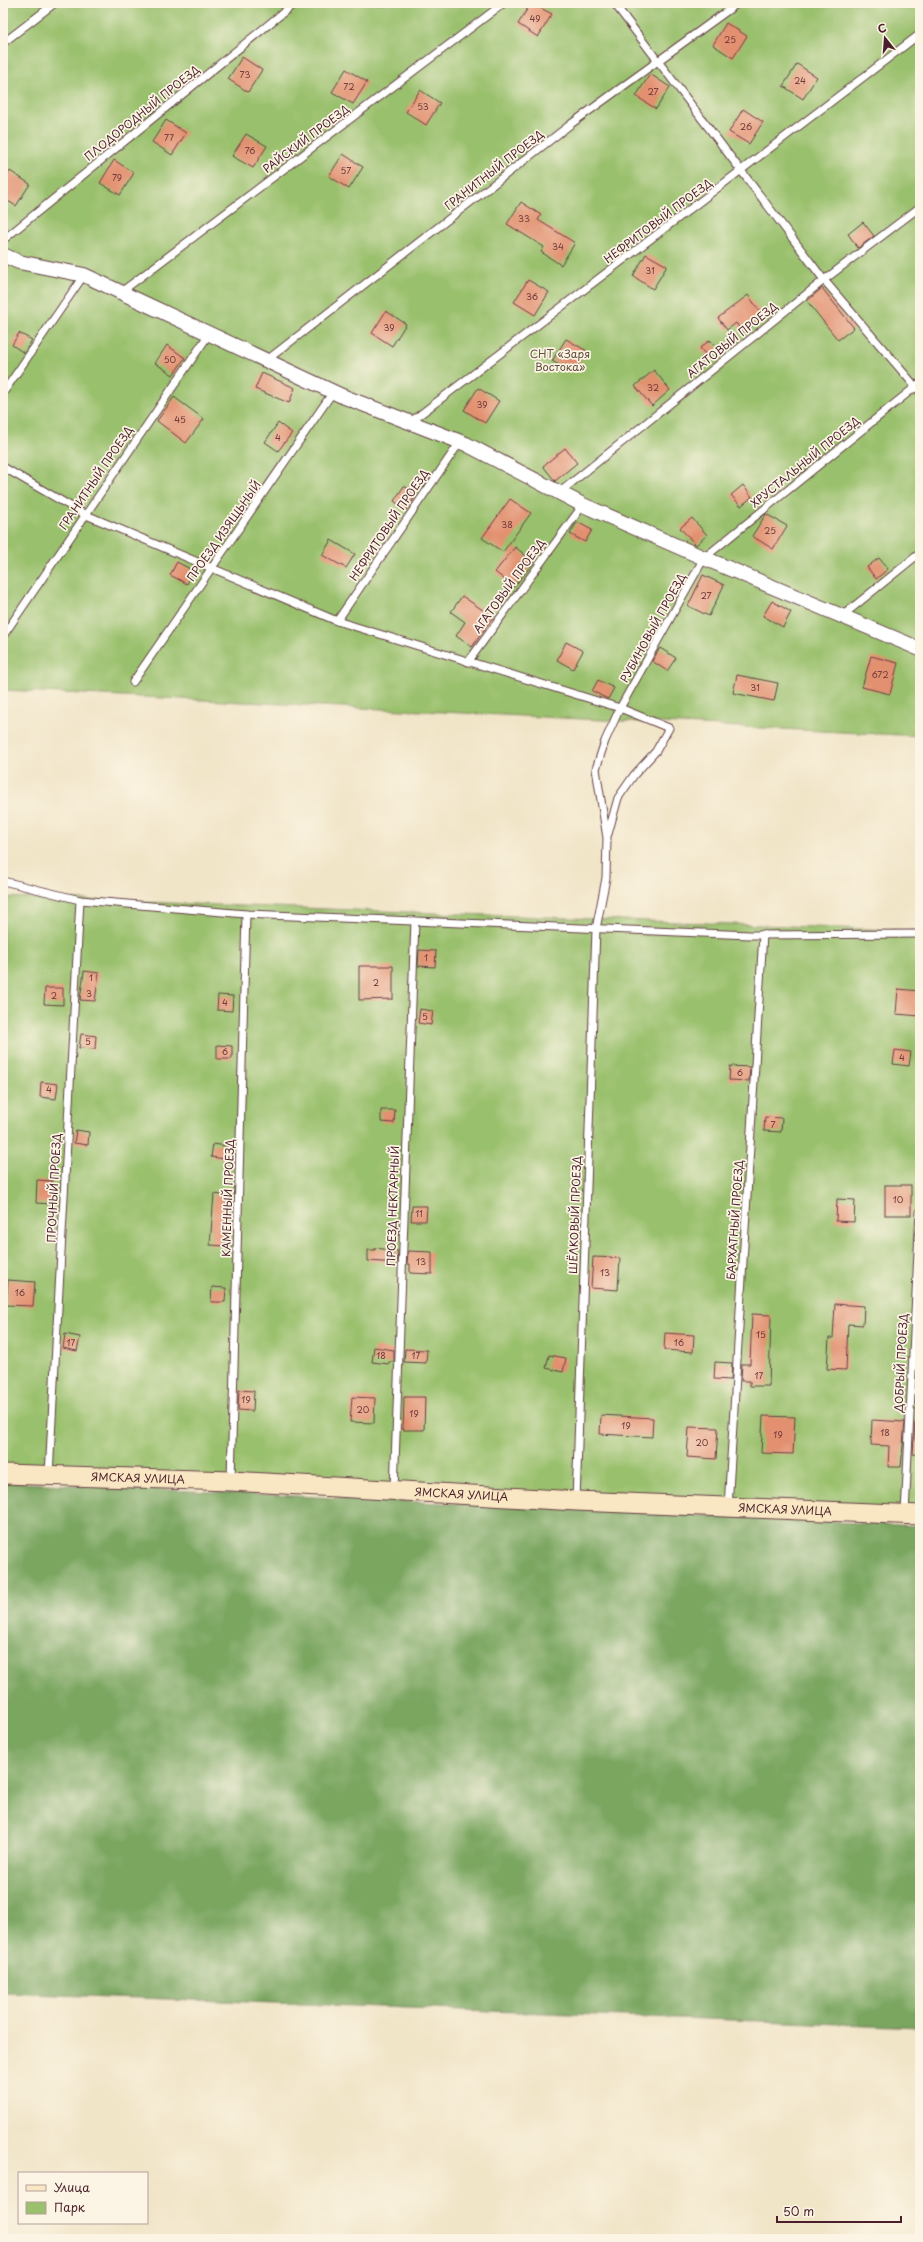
<svg xmlns="http://www.w3.org/2000/svg" width="923" height="2242" viewBox="0 0 923 2242" font-family="'Playpen Sans',sans-serif">
  <rect width="100%" height="100%" fill="#fcf5e5"/>
  <filter id="ink" filterUnits="userSpaceOnUse"><feTurbulence type="fractalNoise" baseFrequency=".025" numOctaves="2"/><feDisplacementMap in="SourceGraphic" scale="8" xChannelSelector="R" yChannelSelector="G"/><feConvolveMatrix kernelMatrix="1 2 1 2 8 2 1 2 1" color-interpolation-filters="sRGB"/></filter>
  <filter id="wash" filterUnits="userSpaceOnUse"><feTurbulence type="fractalNoise" baseFrequency=".012" numOctaves="4" result="noise"/><feDisplacementMap in="SourceGraphic" scale="16" xChannelSelector="R" yChannelSelector="G"/><feGaussianBlur stdDeviation="0.9" result="paint"/><feColorMatrix in="noise" values="0 0 0 0 0 0 0 0 0 0 0 0 0 0 0 0 0 1.4 0 .05"/><feComposite in="paint" operator="in"/></filter>
  <g filter="url(#wash)">
    <rect width="100%" height="100%" fill="#f1e5c8"/>
    <!-- green -->
    <g fill="#99c06c" stroke="#72704c">
      <path d="M3 3H920V736L3 690Z"/>
      <path d="M3 897 920 931V1515L3 1474Z"/>
    </g>
    <!-- forest -->
    <path fill="#7aa660" stroke="#626246" d="M3 1482 920 1526V2027L3 1993Z"/>
    <g id="blocks">
      <!-- building -->
      <g fill="#e29070">
        <path d="M531 3 552 14 538 37 518 24Z"/>
        <path d="M726 23 747 36 733 58 713 45Z"/>
        <path d="M242 57 262 70 248 92 228 79Z"/>
        <path d="M797 64 817 77 803 99 783 86Z"/>
        <path d="M346 69 367 82 353 104 332 92Z"/>
        <path d="M650 74 670 87 656 109 636 96Z"/>
        <path d="M420 90 440 103 426 125 406 112Z"/>
        <path d="M743 109 763 122 749 144 729 132Z"/>
        <path d="M166 120 186 133 172 155 152 142Z"/>
        <path d="M246 134 267 146 253 168 232 156Z"/>
        <path d="M343 154 363 167 349 189 329 176Z"/>
        <path d="M114 160 134 173 120 195 100 183Z"/>
        <path d="M10 171 30 184 16 206 3 198V182Z"/>
        <path d="M521 202 541 215 538 220 575 243 561 265 541 252 544 247 507 224Z"/>
        <path d="M863 222 874 236 858 248 848 234Z"/>
        <path d="M646 254 667 266 653 289 633 276Z"/>
        <path d="M528 280 549 292 535 315 514 302Z"/>
        <path d="M822 288 854 328 838 340 807 301Z"/>
        <path d="M748 295 764 317 743 333 736 323 727 330 718 318Z"/>
        <path d="M386 311 406 324 392 346 372 333Z"/>
        <path d="M19 333 32 340 24 353 12 345Z"/>
        <path d="M566 339 587 351 573 373 552 361Z"/>
        <path d="M710 340 720 351 710 360 700 348Z"/>
        <path d="M167 345 185 358 173 375 155 363Z"/>
        <path d="M654 370 670 390 652 406 635 386Z"/>
        <path d="M262 373 295 388 289 403 255 389Z"/>
        <path d="M478 388 499 401 485 423 464 410Z"/>
        <path d="M174 397 204 419 186 443 157 421Z"/>
        <path d="M278 423 292 433 278 451 265 442Z"/>
        <path d="M565 448 577 463 555 481 543 466Z"/>
        <path d="M743 485 752 497 741 506 731 495Z"/>
        <path d="M404 486 417 494 406 510 394 501Z"/>
        <path d="M510 499 531 513 503 552 482 538Z"/>
        <path d="M766 514 787 526 773 549 752 536Z"/>
        <path d="M692 518 707 535 696 545 680 528Z"/>
        <path d="M577 522 592 530 585 542 570 534Z"/>
        <path d="M331 540 355 554 346 568 322 555Z"/>
        <path d="M515 547 534 562 514 587 495 572Z"/>
        <path d="M879 558 888 569 876 579 867 567Z"/>
        <path d="M177 562 194 571 187 584 170 575Z"/>
        <path d="M703 575 724 585 709 616 688 606Z"/>
        <path d="M462 596 493 617 472 647 456 636 465 622 451 612Z"/>
        <path d="M772 601 791 612 783 627 763 616Z"/>
        <path d="M566 642 583 651 573 669 557 660Z"/>
        <path d="M660 648 676 658 667 671 652 661Z"/>
        <path d="M871 656 898 663 890 694 862 687Z"/>
        <path d="M737 675 778 683 774 701 733 693Z"/>
        <path d="M598 680 614 688 608 699 592 691Z"/>
        <path d="M419 950 436 951 435 967 418 966Z"/>
        <path d="M359 966H393V999L359 1000Z"/>
        <path d="M84 971 99 973 95 1001 80 1000Z"/>
        <path d="M45 988H63V1005L44 1004Z"/>
        <path d="M898 989 920 991V1016L896 1014Z"/>
        <path d="M218 995 233 996 232 1011 217 1010Z"/>
        <path d="M420 1009 433 1011 431 1025 418 1023Z"/>
        <path d="M81 1034 96 1036 95 1049 79 1048Z"/>
        <path d="M217 1045 232 1046V1059H217Z"/>
        <path d="M895 1050 911 1052 909 1066 893 1064Z"/>
        <path d="M730 1066 750 1067 749 1081 729 1080Z"/>
        <path d="M41 1082 58 1084 56 1099 40 1097Z"/>
        <path d="M381 1110H395L394 1123 381 1122Z"/>
        <path d="M765 1117 782 1118 781 1132 764 1131Z"/>
        <path d="M76 1130 89 1132 88 1145 74 1143Z"/>
        <path d="M213 1144 227 1146 225 1159 211 1157Z"/>
        <path d="M37 1180 52 1181V1204L36 1203Z"/>
        <rect x="885" y="1185" width="26" height="30"/>
        <path d="M214 1194 229 1196 226 1246 210 1245Z"/>
        <path d="M837 1199 855 1200 854 1222 836 1221Z"/>
        <path d="M412 1206H427L426 1221H411Z"/>
        <path d="M375 1248 398 1251 397 1263 368 1261V1250H375Z"/>
        <path d="M408 1251 432 1252V1274L410 1273V1264H407Z"/>
        <path d="M593 1257 620 1258 618 1290 591 1288Z"/>
        <path d="M8 1280 35 1282 33 1306 6 1305Z"/>
        <path d="M212 1287 226 1288 225 1302H211Z"/>
        <path d="M835 1304 864 1306 863 1325 848 1324 846 1370 827 1369 829 1338H833Z"/>
        <path d="M752 1314 771 1315 769 1386H750V1381H741L742 1364H750Z"/>
        <path d="M665 1333 694 1335 693 1352 664 1350Z"/>
        <path d="M65 1334 80 1337 77 1351 63 1348Z"/>
        <path d="M374 1347 394 1350V1362H389V1364L372 1362Z"/>
        <path d="M405 1349 427 1350 426 1363 404 1362Z"/>
        <path d="M549 1355 566 1358 563 1372 546 1368Z"/>
        <path d="M715 1362 732 1363 731 1380 714 1379Z"/>
        <path d="M239 1390 254 1391 253 1411 238 1410Z"/>
        <path d="M352 1397 375 1398 374 1423 350 1422Z"/>
        <path d="M404 1397H425L424 1430H403Z"/>
        <path d="M601 1415 653 1418 652 1437 600 1434Z"/>
        <path d="M763 1416 795 1417 793 1454 761 1453Z"/>
        <path d="M872 1420 905 1422 901 1467H888L889 1446 871 1445Z"/>
        <path d="M915 1423H920V1455L913 1454Z"/>
        <path d="M689 1427 718 1428 716 1459 687 1457Z"/>
      </g>
    </g>
  </g>
  <g filter="url(#ink)">
    <use href="#blocks" fill-opacity="0" stroke="#633d43" stroke-width="1"/>
    <g fill="none" stroke-linecap="round" stroke-linejoin="round">
      <defs>
        <g id="lane">
          <path d="M614 3 824 280 920 392"/>
          <path d="M3 43 55 3"/>
          <path d="M3 240 295 3"/>
          <path d="M121 292 504 3"/>
          <path d="M267 360 571 124 738 3"/>
          <path d="M3 393 84 275"/>
          <path d="M409 423 920 34"/>
          <path d="M3 467 84 514 337 621 620 708 669 728 656 751 634 775 618 798 608 834"/>
          <path d="M560 492 824 280 920 207"/>
          <path d="M842 616 920 553"/>
          <path d="M337 621 460 442"/>
          <path d="M3 636 209 334"/>
          <path d="M468 662 583 505"/>
          <path d="M133 682 333 392"/>
          <path d="M3 881 80 900 246 914 750 935 920 934"/>
          <path d="M49 1475 80 900"/>
          <path d="M231 1480 246 914"/>
          <path d="M394 1490 415 921"/>
          <path d="M576 1501 596 929 606 878 607 838 596 769 605 741 620 708 704 558 920 383"/>
          <path d="M728 1507 763 934"/>
          <path d="M905 1514 920 1212"/>
        </g>
        <path id="street" d="M3 255 19 262 84 275 342 396 466 444 583 505 704 558 920 649"/>
        <g id="secondary">
          <path id="s1" d="M3 1474 231 1481 576 1501 920 1515"/>
        </g>
      </defs>
      <!-- lane casing -->
      <use href="#lane" stroke="#633d43" stroke-width="9"/>
      <!-- street casing -->
      <use href="#street" stroke="#633d43" stroke-width="16"/>
      <!-- secondary casing -->
      <use href="#secondary" stroke="#633d43" stroke-width="21"/>
      <!-- lane -->
      <use href="#lane" stroke="#fff" stroke-width="7"/>
      <!-- street -->
      <use href="#street" stroke="#fff" stroke-width="14"/>
      <!-- secondary -->
      <use href="#secondary" stroke="#f9e7c3" stroke-width="19"/>
    </g>
  </g>
  <g text-anchor="middle" stroke-width="3.5" stroke-linejoin="round" paint-order="stroke">
    <!-- number labels -->
    <g font-size="9" fill="#703b3c">
      <text x="535" y="22">49</text>
      <text x="730" y="43">25</text>
      <text x="245" y="78">73</text>
      <text x="800" y="84">24</text>
      <text x="349" y="90">72</text>
      <text x="653" y="95">27</text>
      <text x="423" y="110">53</text>
      <text x="746" y="130">26</text>
      <text x="169" y="141">77</text>
      <text x="250" y="154">76</text>
      <text x="346" y="174">57</text>
      <text x="117" y="181">79</text>
      <text x="524" y="222">33</text>
      <text x="558" y="250">34</text>
      <text x="650" y="274">31</text>
      <text x="532" y="300">36</text>
      <text x="389" y="331">39</text>
      <text x="170" y="363">50</text>
      <text x="653" y="391">32</text>
      <text x="482" y="408">39</text>
      <text x="180" y="423">45</text>
      <text x="278" y="441">4</text>
      <text x="507" y="528">38</text>
      <text x="770" y="534">25</text>
      <text x="706" y="599">27</text>
      <text x="880" y="678">672</text>
      <text x="755" y="691">31</text>
      <text x="426" y="961">1</text>
      <text x="91" y="981">1</text>
      <text x="376" y="986">2</text>
      <text x="89" y="997">3</text>
      <text x="54" y="999">2</text>
      <text x="225" y="1006">4</text>
      <text x="425" y="1020">5</text>
      <text x="88" y="1045">5</text>
      <text x="225" y="1055">6</text>
      <text x="902" y="1061">4</text>
      <text x="740" y="1076">6</text>
      <text x="49" y="1093">4</text>
      <text x="773" y="1128">7</text>
      <text x="898" y="1203">10</text>
      <text x="419" y="1217">11</text>
      <text x="421" y="1265">13</text>
      <text x="605" y="1276">13</text>
      <text x="20" y="1296">16</text>
      <text x="761" y="1338">15</text>
      <text x="71" y="1346">17</text>
      <text x="679" y="1346">16</text>
      <text x="381" y="1359">18</text>
      <text x="416" y="1359">17</text>
      <text x="759" y="1379">17</text>
      <text x="246" y="1403">19</text>
      <text x="363" y="1413">20</text>
      <text x="414" y="1417">19</text>
      <text x="626" y="1429">19</text>
      <text x="885" y="1436">18</text>
      <text x="778" y="1438">19</text>
      <text x="702" y="1446">20</text>
    </g>
    <!-- street labels -->
    <g font-size="11" fill="#4a1f2b" stroke="#fcf5e5">
      <text transform="translate(142 113) rotate(-39)" y="4">ПЛОДОРОДНЫЙ ПРОЕЗД</text>
      <text transform="translate(306 139) rotate(-37)" y="4">РАЙСКИЙ ПРОЕЗД</text>
      <text transform="translate(494 170) rotate(-38)" y="4">ГРАНИТНЫЙ ПРОЕЗД</text>
      <text transform="translate(658 221) rotate(-37)" y="4">НЕФРИТОВЫЙ ПРОЕЗД</text>
      <text transform="translate(732 340) rotate(-39)" y="4">АГАТОВЫЙ ПРОЕЗД</text>
      <text transform="translate(805 462) rotate(-39)" y="4">ХРУСТАЛЬНЫЙ ПРОЕЗД</text>
      <text transform="translate(96 478) rotate(-56)" y="4">ГРАНИТНЫЙ ПРОЕЗД</text>
      <text transform="translate(389 525) rotate(-56)" y="4">НЕФРИТОВЫЙ ПРОЕЗД</text>
      <text transform="translate(224 531) rotate(-55)" y="4">ПРОЕЗД ИЗЯЩЬНЫЙ</text>
      <text transform="translate(509 586) rotate(-54)" y="4">АГАТОВЫЙ ПРОЕЗД</text>
      <text transform="translate(653 628) rotate(-61)" y="4">РУБИНОВЫЙ ПРОЕЗД</text>
      <text transform="translate(54 1188) rotate(-87)" y="4">ПРОЧНЫЙ ПРОЕЗД</text>
      <text transform="translate(228 1198) rotate(-88)" y="4">КАМЕННЫЙ ПРОЕЗД</text>
      <text transform="translate(393 1206) rotate(-88)" y="4">ПРОЕЗД НЕКТАРНЫЙ</text>
      <text transform="translate(575 1215) rotate(-88)" y="4">ШЁЛКОВЫЙ ПРОЕЗД</text>
      <text transform="translate(735 1220) rotate(-86)" y="4">БАРХАТНЫЙ ПРОЕЗД</text>
      <text transform="translate(901 1363) rotate(-87)" y="4">ДОБРЫЙ ПРОЕЗД</text>
      <text dy="4" stroke="none"><textPath href="#s1" startOffset="135">ЯМСКАЯ УЛИЦА</textPath></text>
      <text dy="4" stroke="none"><textPath href="#s1" startOffset="459">ЯМСКАЯ УЛИЦА</textPath></text>
      <text dy="4" stroke="none"><textPath href="#s1" startOffset="783">ЯМСКАЯ УЛИЦА</textPath></text>
    </g>
    <!-- park labels -->
    <g font-size="11" fill="#624f3e" stroke="#fcf5e5">
      <text x="560" y="358">СНТ «Заря<tspan x="560" dy="13">Востока»</tspan></text>
    </g>
  </g>
  <!-- margin -->
  <rect width="923" height="2242" fill="none" stroke="#fcf5e5" stroke-width="16"/>
  <!-- legend -->
  <rect x="18" y="2172" width="130" height="52" fill="#fcf5e5" stroke="#b59f9b"/>
  <rect x="26" y="2185" width="20" height="6" fill="#f9e7c3" stroke="#b59f9b"/>
  <text x="54" y="2192" font-size="12" fill="#4a1f2b">Улица</text>
  <rect x="26" y="2202" width="20" height="12" fill="#99c06c" stroke="#b59f9b"/>
  <text x="54" y="2212" font-size="12" fill="#4a1f2b">Парк</text>
  <!-- north arrow -->
  <g transform="translate(885 38) rotate(343)" stroke="#fcf5e5" stroke-width="3" paint-order="stroke">
  <path d="M0-3L7 15L0 10L-7 15Z" fill="#4a1f2b"/>
  <text y="-6" font-size="11" font-weight="bold" text-anchor="middle" fill="#4a1f2b">С</text>
  </g>
  <!-- scale -->
  <path d="M777 2216v6h124v-6" fill="none" stroke="#4a1f2b" stroke-width="2"/>
  <text x="783" y="2216" font-size="12" fill="#4a1f2b" stroke="#fcf5e5" stroke-width="3" paint-order="stroke">50 m</text>
</svg>
